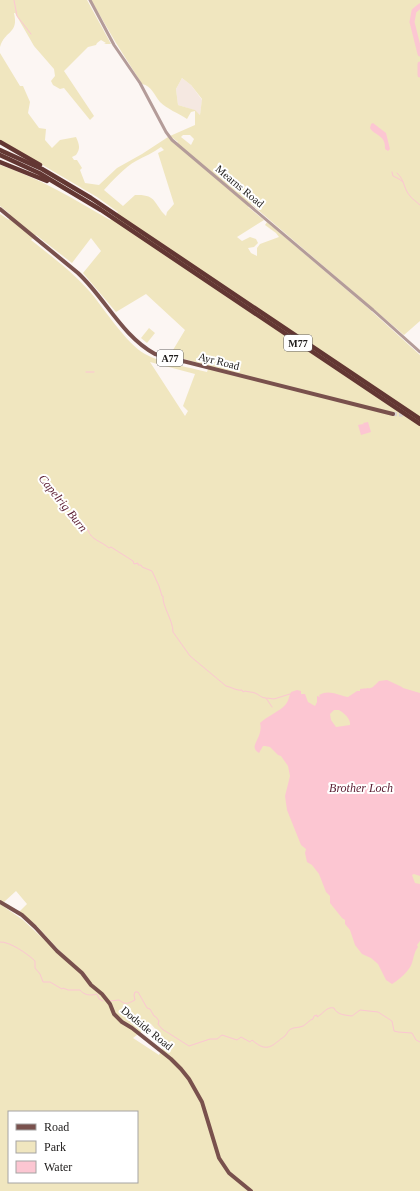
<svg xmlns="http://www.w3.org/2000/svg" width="420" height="1191" viewBox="0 0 420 1191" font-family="Georgia,serif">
  <rect width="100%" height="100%" fill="#fcf6f3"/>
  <!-- built -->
  <path fill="#f5e8e1" d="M182 78 191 85 202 100 200 115 194 110 178 105 176 89Z"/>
  <!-- green -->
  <g fill="#f0e6bf" fill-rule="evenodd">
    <path d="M0 0H87L111 44H104L106 43 101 40 97 43 96 45 88 47 64 71 94 116 90 120 64 88 60 89 53 85 51 81 55 76 54 69 34 46 15 13H14C19 34 5 30 0 47Z"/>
    <path d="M91 0H420V321L404 335 251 204 248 207 264 220 237 237 242 241 250 237 256 239 258 243 254 247 248 248 251 253 257 256V248L260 244 279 237 276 233 265 225 267 222 368 308 420 355V1191H0V904L23 920 82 975 84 974 57 948 37 926 19 912 27 904 16 891 4 902 0 900V214L9 220 10 214 0 206V165C39 178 74 199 110 220L118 212 97 197 0 140V53L20 86H23L30 102 28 113 39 128 46 129 45 140 52 148 60 140 76 137C79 144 81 148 76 155L72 157 74 160H77L82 168 80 170 85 183 99 185 117 168 142 154 168 137 176 144 178 142 170 136 195 125V111L191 112 187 119C178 113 167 109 160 102 154 95 152 86 142 84L116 43ZM182 78 191 85 202 99 200 115 195 110 178 105 176 89ZM183 135H190L194 139 191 145 181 137ZM161 147 164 150 158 153 174 204 167 212 166 216C153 203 157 194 135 195L123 206 104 190C112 181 125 167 136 161 145 156 153 153 161 147ZM36 235 72 263 91 238 101 251 83 273 116 312 146 294 185 330 170 355 209 366 207 372C188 367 161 363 145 354 126 343 105 310 91 293 73 272 52 257 31 240ZM150 362 195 374 183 406 188 411 185 416ZM151 1024 166 1041 159 1055 133 1038ZM9 1112H137V1182H9Z"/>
    <path d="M149 328 155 333 147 343 141 338Z"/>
  </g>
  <!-- water -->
  <g fill="#fcc6d2" fill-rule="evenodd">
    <path d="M373 123 386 133 390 149 388 151 385 149C386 135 375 136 370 128L371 124Z"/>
    <path d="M368 422 371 432 361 435 358 425 363 424 364 425 363 423Z"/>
    <path d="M387 680 402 687 403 688 420 693V876L414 874 412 875 415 883 420 884V941L417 945 418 947C414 952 414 957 412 963 410 970 399 980 392 984L386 980 378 964 371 958 362 954 355 945 350 930 345 924V920L342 918 330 903V896L326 892 319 874 312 865 307 862 305 853 306 849 301 845 287 810 285 796 290 776 288 766 281 756 278 755 270 747 265 746H263L259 753C247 746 264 738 260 723 266 717 282 710 286 704 289 700 289 696 291 692L297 690 301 691V694H305L308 702 315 706 317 702V696L320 697 319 695C329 689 337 695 348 697L357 691H360V689C373 687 369 691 379 681ZM334 710H339C344 713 351 719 350 725L336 727 331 720 330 714Z"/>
  </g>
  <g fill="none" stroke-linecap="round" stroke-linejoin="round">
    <!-- stream -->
    <g stroke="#fcc6d2" stroke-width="1">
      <path d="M14 0 17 16 31 34"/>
      <path d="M392 172 393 176 399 179 403 182"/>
      <path d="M397 173C405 180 403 188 410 196 412 199 417 202 420 205"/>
      <path d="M86 372H94"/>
      <path d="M75 516 80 523"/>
      <path d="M83 527 84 529 88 530C91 540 101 541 109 548L111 547 133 561 134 564 138 563V565H141L142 567 152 571 159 586 162 596H163C162 606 173 620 173 632L190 656 226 686C231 687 237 691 242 690L243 692 245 691C249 692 252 692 255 693 260 695 261 698 266 698L272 707"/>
      <path d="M267 698 274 699 290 694"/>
      <path d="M0 942C9 941 28 954 35 961V968L40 974 43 982H50L62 989 63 988 68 990H80C84 995 90 996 97 994L99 999 103 1001"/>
      <path d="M110 1001 119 1000C126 1005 127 1004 135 1000L134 995 135 992H138L147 1008 150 1009 154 1016 156 1017 159 1021 158 1024 162 1029 189 1046 210 1039H217L222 1035 237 1040 241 1037 250 1042 252 1040C268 1054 272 1045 285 1036 287 1034 288 1030 291 1029 294 1027 299 1028 303 1026 307 1024 309 1020 313 1019L314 1016 317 1015V1017C323 1014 327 1006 334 1008 337 1015 345 1015 352 1016L360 1010 378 1012 392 1021 394 1031 398 1032 412 1033 416 1040 420 1042"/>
    </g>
    <!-- river -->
    <g stroke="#fcc6d2" stroke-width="5">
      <path d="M420 6 414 11 412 22 420 54"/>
      <path d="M420 64V75"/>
    </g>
    <!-- major-tunnel -->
    <path stroke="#dbd5d2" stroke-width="4" stroke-dasharray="4 2" stroke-linecap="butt" d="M393 414 407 415"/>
    <!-- minor -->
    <path stroke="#b49c99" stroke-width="3" d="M90 0 114 45 140 83 166 132 172 140 373 310 420 352"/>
    <!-- major -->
    <g stroke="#79514d" stroke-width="4">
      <path d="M0 209 78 273C105 298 122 336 155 354L393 414"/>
      <path d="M0 902 22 915 35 927 57 951 82 973 91 985 102 994 110 1004 114 1014 122 1022 132 1028 171 1059 181 1069 189 1079 202 1102 219 1158 229 1173 251 1191"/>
    </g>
    <!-- highway -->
    <g stroke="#633733" stroke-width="4.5">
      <path d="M0 142 40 165"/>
      <path d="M0 150 42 169 91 198 420 419"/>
      <path d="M0 155 39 173 101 210 420 424"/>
      <path d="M0 162 47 181"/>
    </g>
  </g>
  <g text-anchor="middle" stroke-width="4" stroke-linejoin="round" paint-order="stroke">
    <!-- shield labels -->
    <g fill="#fff" stroke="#615f5f" stroke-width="1">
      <rect x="284" y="335" width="28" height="16" rx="3"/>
      <rect x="157" y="350" width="26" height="16" rx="3"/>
    </g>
    <g font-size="10" font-weight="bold" fill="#1d1b1a">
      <text x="298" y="347">M77</text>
      <text x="170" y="362">A77</text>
    </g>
    <!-- street labels -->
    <g font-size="11" fill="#1d1b1a" stroke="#fff">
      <text transform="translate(240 186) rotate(40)" y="4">Mearns Road</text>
      <text transform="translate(219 361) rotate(14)" y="4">Ayr Road</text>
      <text transform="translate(147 1028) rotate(39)" y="4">Dodside Road</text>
    </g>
    <!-- water labels -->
    <g font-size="12" font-style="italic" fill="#5a1c31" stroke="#fff">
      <text transform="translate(63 503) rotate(51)" y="4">Capelrig Burn</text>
      <text x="361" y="792">Brother Loch</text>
    </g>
  </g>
  <!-- legend -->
  <rect x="8" y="1111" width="130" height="72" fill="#ffffff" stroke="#a5a4a3"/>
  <rect x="16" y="1124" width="20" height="6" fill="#79514d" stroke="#a5a4a3"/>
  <text x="44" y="1131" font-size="12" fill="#1d1b1a">Road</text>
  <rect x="16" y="1141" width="20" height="12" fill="#f0e6bf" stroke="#a5a4a3"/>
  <text x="44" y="1151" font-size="12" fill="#1d1b1a">Park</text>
  <rect x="16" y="1161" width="20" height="12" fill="#fcc6d2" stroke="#a5a4a3"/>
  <text x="44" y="1171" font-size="12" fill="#1d1b1a">Water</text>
</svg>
